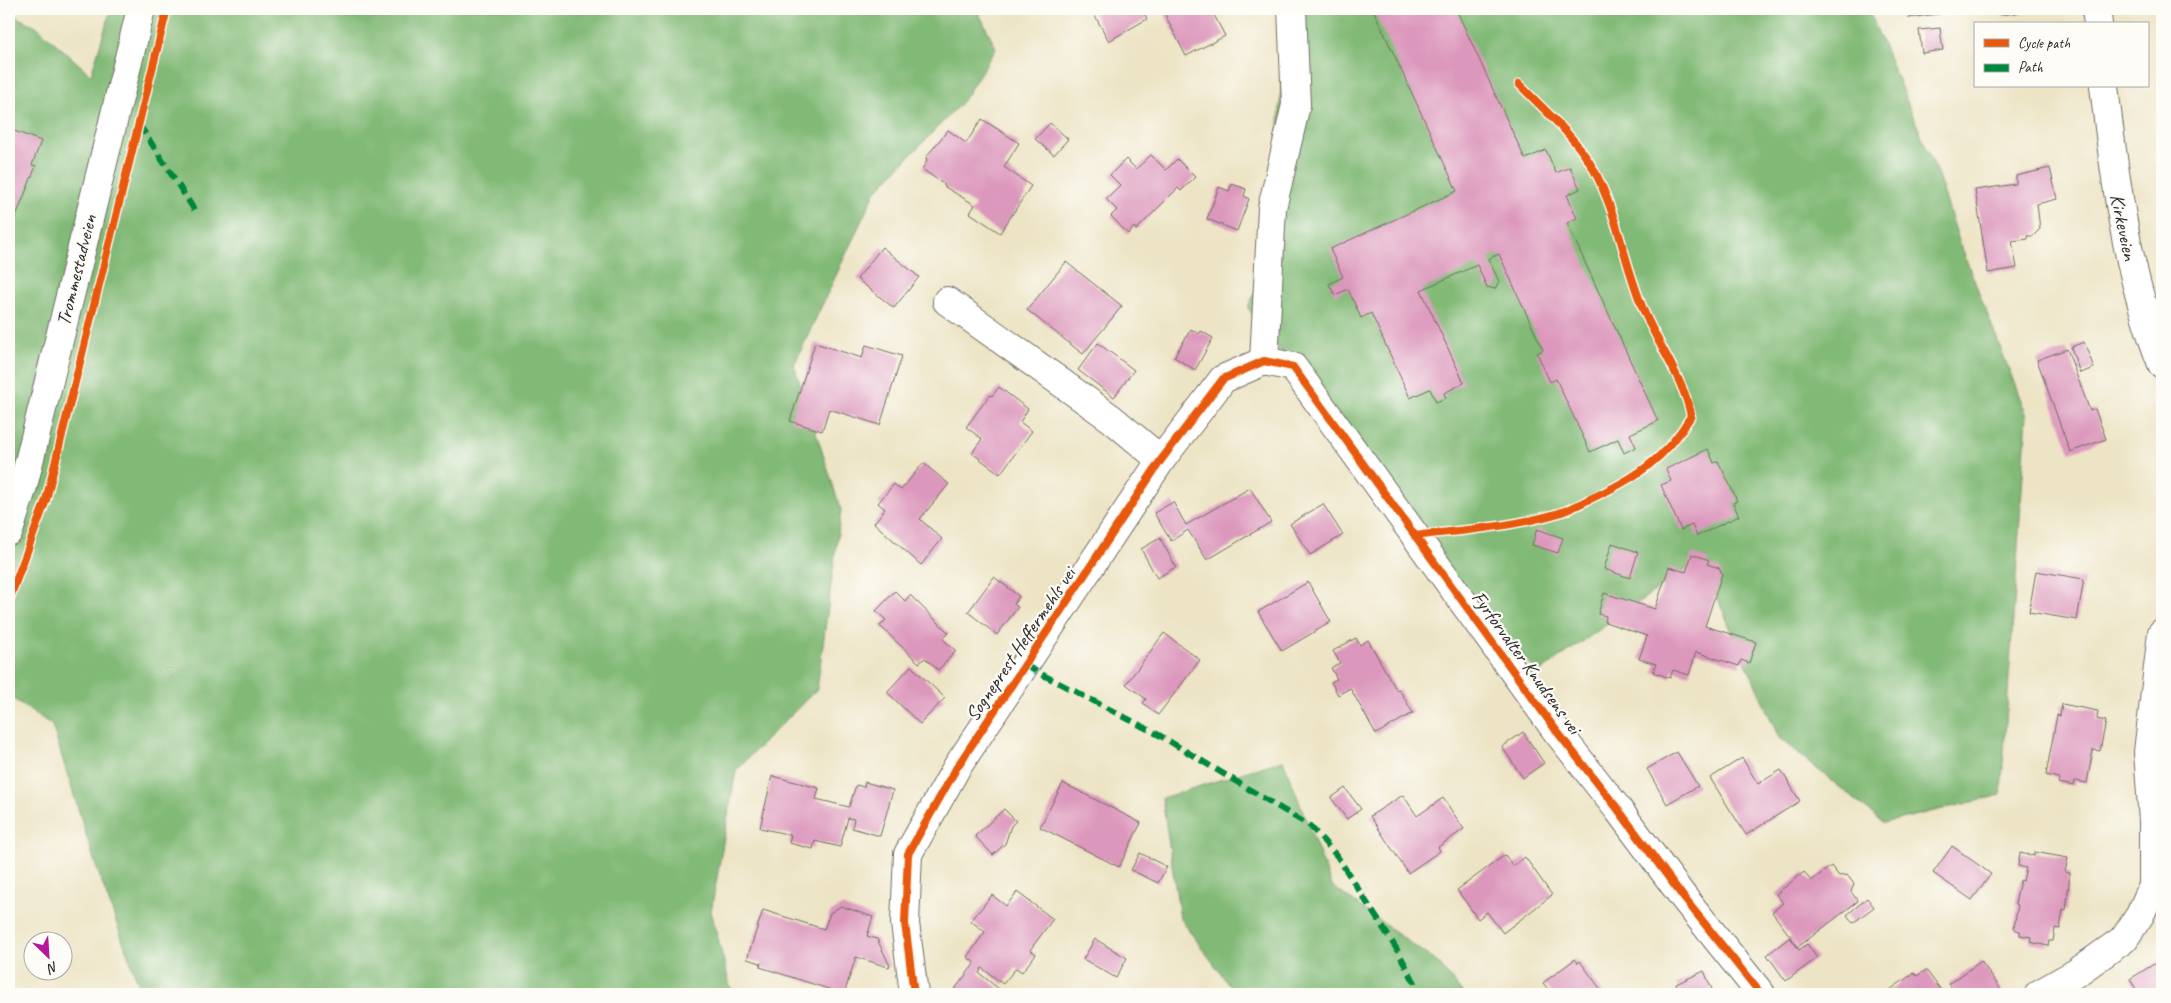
<svg xmlns="http://www.w3.org/2000/svg" width="2171" height="1003" viewBox="0 0 2171 1003" font-family="Caveat,sans-serif">
  <rect width="100%" height="100%" fill="#fdfcf7"/>
  <filter id="ink" filterUnits="userSpaceOnUse"><feTurbulence type="fractalNoise" baseFrequency=".02" numOctaves="2"/><feDisplacementMap in="SourceGraphic" scale="10" xChannelSelector="R" yChannelSelector="G"/><feConvolveMatrix kernelMatrix="1 2 1 2 8 2 1 2 1" color-interpolation-filters="sRGB"/></filter>
  <filter id="wash" filterUnits="userSpaceOnUse"><feTurbulence type="fractalNoise" baseFrequency=".0096" numOctaves="4" result="noise"/><feDisplacementMap in="SourceGraphic" scale="20" xChannelSelector="R" yChannelSelector="G"/><feGaussianBlur stdDeviation="1.12" result="paint"/><feColorMatrix in="noise" values="0 0 0 0 0 0 0 0 0 0 0 0 0 0 0 0 0 1.4 0 .05"/><feComposite in="paint" operator="in"/></filter>
  <g filter="url(#wash)">
    <rect width="100%" height="100%" fill="#ede4c5"/>
    <g fill="#81b976" stroke="#567250">
      <path d="M111 9H977L996 48 962 102 875 192 794 365 841 510 817 689 736 770 711 911 732 994H142L96 866 52 725 9 696V14L36 26 91 75Z"/>
      <path d="M1286 9H1868L1938 175 1960 244 2027 416 2001 795 1884 823 1779 738 1700 559 1538 673 1436 559 1248 308 1271 254Z"/>
      <path d="M1283 760 1332 886 1439 964 1463 994H1236L1180 918 1162 798Z"/>
    </g>
    <g id="blocks">
      <g fill="#dc97bc">
        <path d="M1091 9H1142L1147 19 1109 41Z"/>
        <path d="M1162 9H1211L1225 36 1186 56Z"/>
        <path d="M1373 9H1456L1525 159 1546 150 1556 173 1570 167 1580 189 1567 195 1577 218 1567 223 1658 421 1630 434 1636 447 1624 453 1618 439 1590 452 1556 379 1550 382 1537 353 1543 350 1499 254 1488 259 1499 281 1495 289 1487 287 1477 265 1421 290 1464 383 1444 393 1446 398 1436 402 1430 389 1410 398 1371 313 1361 318 1348 289 1335 295 1329 284 1343 277 1330 249 1457 191Z"/>
        <path d="M1908 9H1951L1952 12 1909 18Z"/>
        <path d="M1998 9H2041V10L1999 15Z"/>
        <path d="M1940 28 1943 50 1922 53 1919 30Z"/>
        <path d="M982 119 1019 143 1004 167 1031 186 1000 233 970 213 975 205 945 187V185L922 169 927 161 926 157 948 130 966 143Z"/>
        <path d="M1050 123 1068 139 1054 155 1035 139Z"/>
        <path d="M9 129 41 141 32 165 36 166 14 221 9 219Z"/>
        <path d="M1151 155 1166 170 1177 159 1195 177 1181 191 1178 188 1136 230 1134 227 1128 234 1111 216 1117 210 1106 199 1120 185 1110 175 1126 159 1136 169Z"/>
        <path d="M2050 168 2057 199 2037 204 2040 229 2033 236H2027L2028 239 2012 241 2017 268 1988 273 1975 190 2016 184V176Z"/>
        <path d="M1232 184 1246 189 1244 196 1249 199 1237 231 1207 219 1219 187 1229 191Z"/>
        <path d="M882 247 919 277 894 308 857 279Z"/>
        <path d="M1066 262 1122 306 1083 354 1027 310Z"/>
        <path d="M1191 329 1199 334 1201 331 1213 338 1195 370 1174 357Z"/>
        <path d="M2084 342 2094 368 2080 373 2071 347Z"/>
        <path d="M815 343 862 358 866 345 902 356 880 425 829 409 822 431 790 421Z"/>
        <path d="M1098 343 1134 370 1114 397 1078 370Z"/>
        <path d="M2067 349 2090 411 2095 409 2106 439 2070 452 2037 360Z"/>
        <path d="M999 387 1028 409 1020 422 1032 431 1000 474 972 453 982 439 966 427 990 395 992 396Z"/>
        <path d="M1708 449 1714 463 1718 461 1730 485 1737 501 1733 503 1739 516 1697 536 1692 525 1681 530 1661 485 1671 481 1666 469Z"/>
        <path d="M923 463 949 484 920 519 942 539 921 565 874 523 885 509 878 503 894 484 901 490Z"/>
        <path d="M1250 488 1271 522 1207 560 1188 530 1171 541 1154 513 1173 502 1186 525Z"/>
        <path d="M1323 504 1343 535 1310 555 1290 524Z"/>
        <path d="M1537 529 1563 538 1558 553 1532 545Z"/>
        <path d="M1160 538 1176 567 1157 578 1141 549Z"/>
        <path d="M1612 543 1638 552 1630 578 1604 569Z"/>
        <path d="M1692 554 1709 560 1707 564 1719 568 1722 574 1705 626 1756 642 1749 663 1741 660 1739 666 1696 652 1689 675 1673 670 1670 678 1653 672 1656 664 1639 659 1647 636 1605 622 1606 616 1598 614 1604 593 1655 609 1669 567 1686 572Z"/>
        <path d="M2036 571 2084 579 2077 620 2029 612Z"/>
        <path d="M994 577 1019 596 1014 604 1018 607 997 635 968 612Z"/>
        <path d="M1308 582 1331 622 1282 651 1258 612Z"/>
        <path d="M895 591 905 601 910 595 949 633 943 639 956 651 938 670 925 658 919 663 880 626 886 620 876 611Z"/>
        <path d="M1164 633 1200 660 1158 715 1143 703 1146 699 1126 684Z"/>
        <path d="M1356 638 1360 645 1368 640 1397 691 1399 689 1413 713 1376 734 1350 688 1338 695 1331 682 1337 679 1331 668 1340 663 1333 651Z"/>
        <path d="M911 666 945 698 920 724 887 692Z"/>
        <path d="M2062 704 2098 711 2097 719 2106 721 2100 751 2093 750 2087 783 2075 781 2074 786 2058 783 2059 778 2046 775 2057 715 2060 716Z"/>
        <path d="M1523 732 1544 763 1523 778 1502 747Z"/>
        <path d="M1677 752 1698 786 1667 804 1647 769Z"/>
        <path d="M1742 758 1758 784 1781 770 1800 801 1746 835 1710 778Z"/>
        <path d="M772 776 819 788 816 799 849 807 856 785 864 787 865 782 893 790 880 836 852 828 854 819 848 818 840 847 815 841 813 849 789 843 791 835 760 828Z"/>
        <path d="M1063 783 1141 823 1119 867 1040 827Z"/>
        <path d="M1345 788 1361 809 1347 819 1331 798Z"/>
        <path d="M1403 795 1417 816 1443 798 1464 829 1438 847 1440 851 1408 873 1370 816Z"/>
        <path d="M1004 809 1016 821 1011 826 1005 844 993 855 975 836Z"/>
        <path d="M1952 846 1991 874 1972 900 1933 873Z"/>
        <path d="M2034 852 2068 858 2065 872 2070 873 2066 911 2063 910 2060 929 2055 928 2053 941H2049L2048 946 2030 942 2031 937 2020 935V931L2016 930 2014 927 2018 905 2015 904 2020 880 2023 881 2026 868 2018 866 2020 853 2034 856Z"/>
        <path d="M1140 853 1167 867 1158 883 1131 870Z"/>
        <path d="M1505 855 1513 866 1525 857 1552 895 1503 933 1487 912 1478 919 1457 890Z"/>
        <path d="M1831 866 1839 876 1847 875 1854 884 1851 892 1858 901 1798 947 1772 912 1783 903 1776 894 1804 872 1811 881Z"/>
        <path d="M1017 892 1053 919 1030 950 1036 954 1022 972 1016 968 1003 984 982 968 979 973 999 989 995 994H951L975 963 967 957 985 932 971 921 992 895 1006 906Z"/>
        <path d="M1867 898 1874 907 1853 923 1847 915Z"/>
        <path d="M841 906 873 917 867 936 877 939 890 966 888 967 856 957 844 994 760 967 761 963 747 959 763 910 824 929 830 913Z"/>
        <path d="M1790 937 1799 950 1807 944 1817 958 1786 981 1767 955Z"/>
        <path d="M1095 939 1127 958 1116 978 1083 959Z"/>
        <path d="M1575 959 1578 963 1580 961 1604 994H1552L1543 983Z"/>
        <path d="M2162 959V994H2139L2130 979Z"/>
        <path d="M1981 961 2004 994H1956L1949 984Z"/>
        <path d="M1926 970 1944 994H1884L1914 973 1917 976Z"/>
        <path d="M1704 971 1714 994H1681L1676 984Z"/>
      </g>
    </g>
  </g>
  <g filter="url(#ink)">
    <use href="#blocks" fill-opacity="0" stroke="#6f6c61" stroke-width="1"/>
    <g fill="none" stroke-linecap="round" stroke-linejoin="round">
      <g stroke="#6f6c61" stroke-width="30">
        <g id="minor">
          <path d="M947 301 1112 419 1161 460"/>
          <path d="M1264 361 1293 367 1555 729 1617 808 1684 898 1761 994"/>
          <path d="M1264 361 1272 208 1296 105 1292 9"/>
          <path d="M914 994 905 923 908 854 957 767 1161 460 1223 379 1264 361"/>
          <path d="M2039 994 2076 973 2124 939 2140 915 2153 886V821L2148 752 2162 633"/>
        </g>
      </g>
      <g stroke="#6f6c61" stroke-width="30">
        <g id="major">
          <path d="M2096 9 2098 24"/>
          <path d="M2104 86C2115 181 2127 275 2162 364"/>
          <path d="M9 531 23 486 141 9"/>
        </g>
      </g>
      <use href="#minor" stroke="#fff" stroke-width="28"/>
      <use href="#major" stroke="#fff" stroke-width="28"/>
      <g stroke="#00873e" stroke-width="6" stroke-dasharray="12 6" stroke-linecap="butt">
        <path d="M139 124 195 211"/>
        <path d="M1026 666 1159 735 1310 826 1337 856 1396 948 1421 994"/>
      </g>
      <g stroke="#fdfcf7" stroke-width="11">
        <g id="cycleway">
          <path d="M1415 536C1463 530 1513 527 1559 513 1569 510 1580 504 1590 499 1634 479 1666 459 1691 416 1684 381 1661 349 1646 316 1625 269 1619 217 1594 170 1576 137 1545 111 1519 84"/>
          <path d="M9 600 46 500 167 9"/>
          <path d="M914 994 905 923 908 854 957 767 1161 460 1223 379 1264 361 1293 367 1555 729 1617 808 1684 898 1761 994"/>
        </g>
      </g>
      <use href="#cycleway" stroke="#e8590c" stroke-width="8"/>
    </g>
  </g>
  <g text-anchor="middle" stroke-width="4.5" stroke-linejoin="round" paint-order="stroke">
    <g font-size="20" fill="#2b2b2b" stroke="#fdfcf7">
      <text transform="translate(2124 227) rotate(78)" y="7">Kirkeveien</text>
      <text transform="translate(76 270) rotate(-76)" y="7">Trommestadveien</text>
      <text transform="translate(1020 644) rotate(-56)" y="7">Sogneprest Heffermehls vei</text>
      <text transform="translate(1527 662) rotate(54)" y="7">Fyrforvalter Knudsens vei</text>
    </g>
  </g>
  <rect width="2171" height="1003" fill="none" stroke="#fdfcf7" stroke-width="30"/>
  <rect x="1974" y="22" width="175" height="65" fill="#fdfcf7" stroke="#a9a8a5"/>
  <rect x="1984" y="39" width="25" height="8" fill="#e8590c" stroke="#a9a8a5"/>
  <text x="2018" y="48" font-size="15" fill="#2b2b2b">Cycle path</text>
  <rect x="1984" y="64" width="25" height="8" fill="#00873e" stroke="#a9a8a5"/>
  <text x="2018" y="72" font-size="15" fill="#2b2b2b">Path</text>
  <g transform="translate(48 956) rotate(155)"><circle r="24" fill="#fdfcf7" stroke="#a9a8a5"/>
  <path d="M0-4L9 19L0 12L-9 19Z" fill="#b5179e"/>
  <text y="-8" font-size="14" font-weight="bold" text-anchor="middle" fill="#2b2b2b">N</text>
  </g>
</svg>
